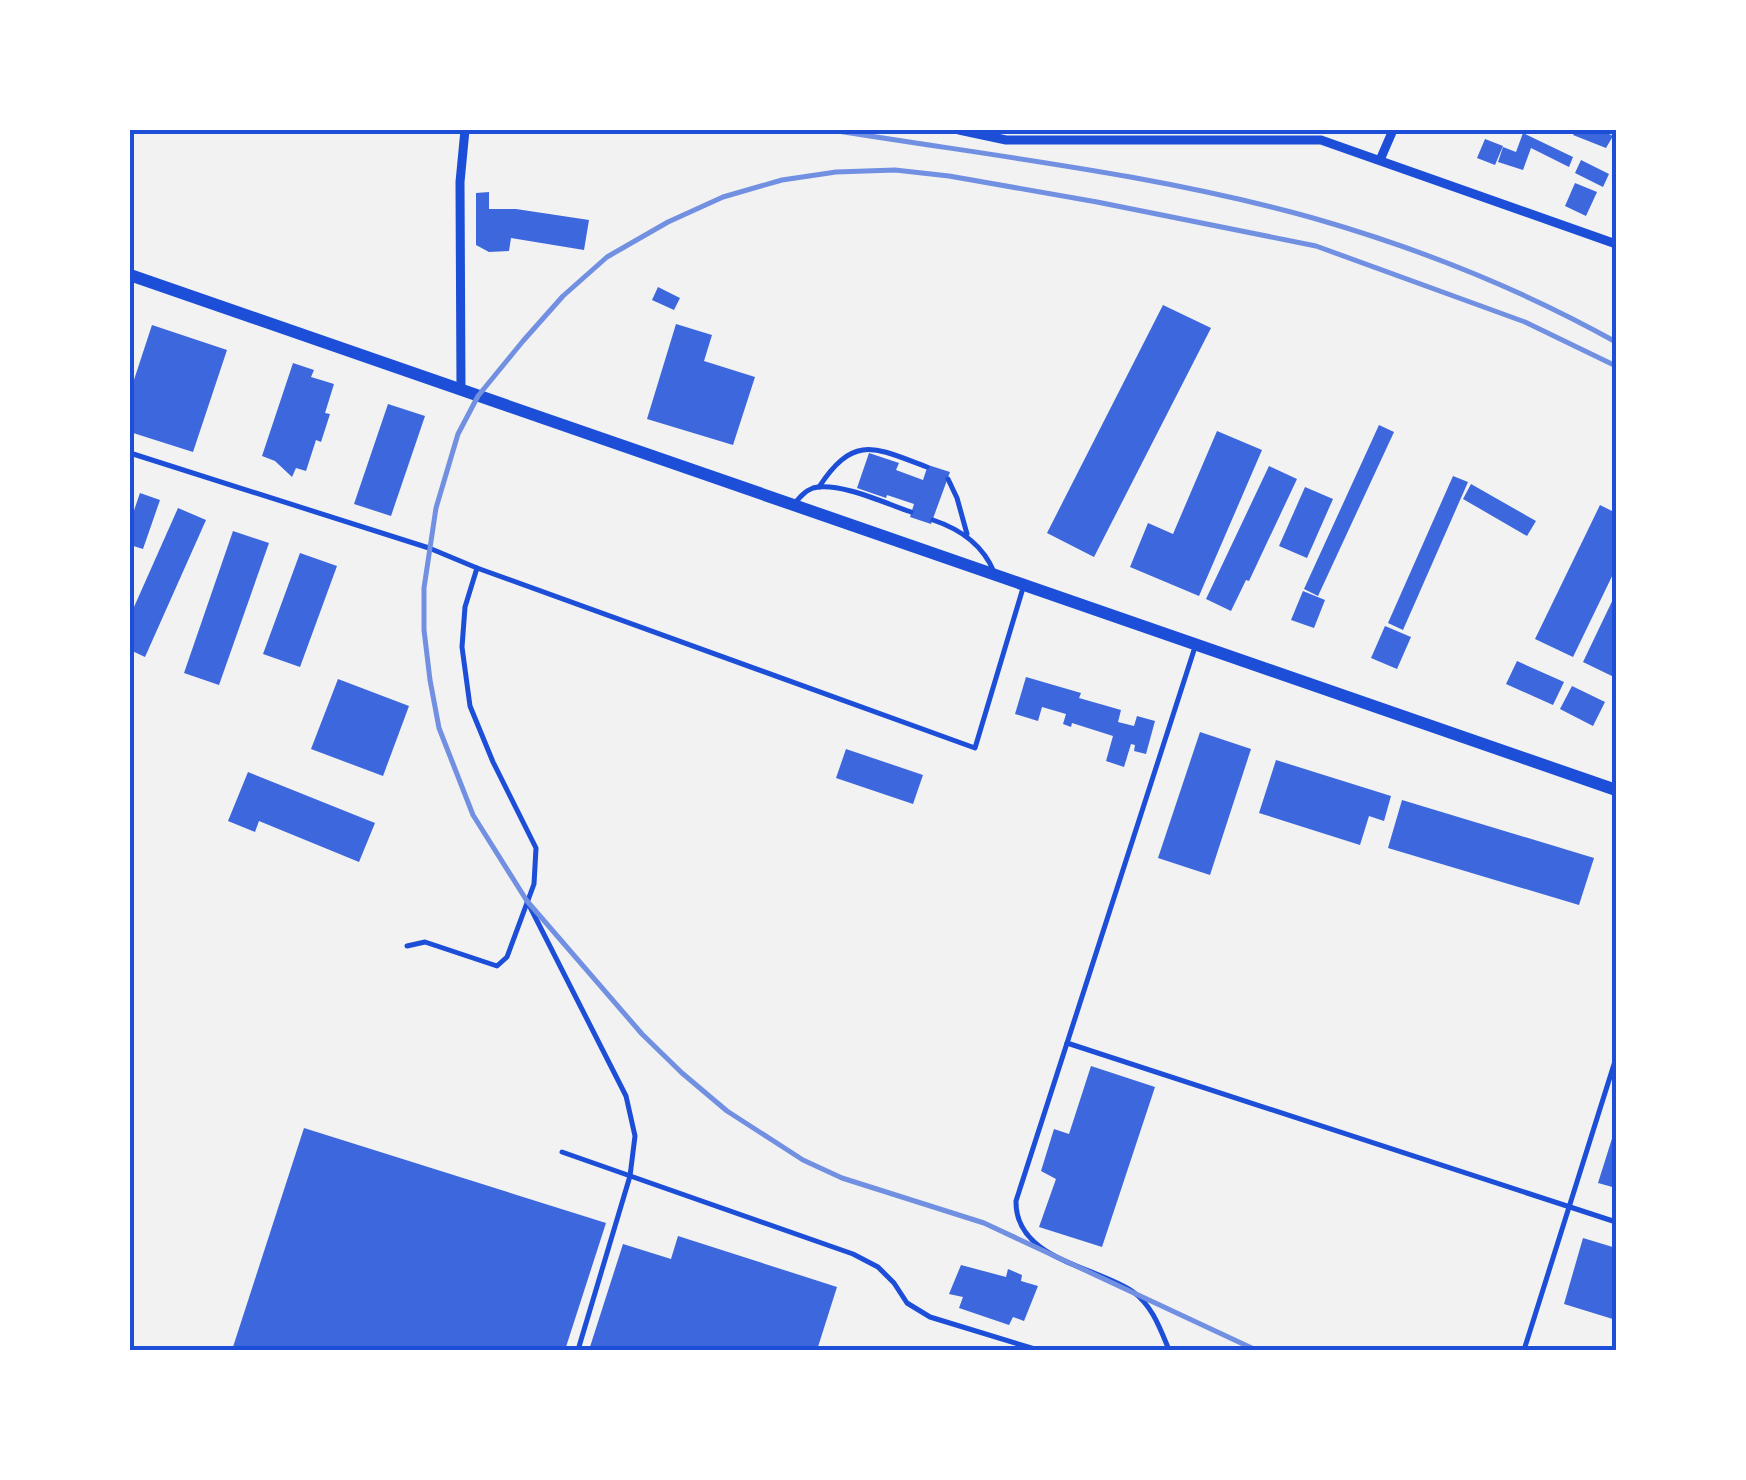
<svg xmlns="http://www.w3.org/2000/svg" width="1746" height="1480" viewBox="0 0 1746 1480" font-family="'Exo 2',sans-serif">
  <rect width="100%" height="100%" fill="#f2f2f2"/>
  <g fill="#3d67dc">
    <path d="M1576 130H1601L1613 136 1606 148 1573 135Z"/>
    <path d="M1523 133 1573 157 1569 167 1531 148 1523 170 1498 162 1503 147 1516 152Z"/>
    <path d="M1485 139 1503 146 1495 165 1477 158Z"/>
    <path d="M1581 160 1609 174 1603 187 1575 173Z"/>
    <path d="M1575 183 1597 192 1586 216 1565 206Z"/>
    <path d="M489 192V209H516L589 220 584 250 511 238 509 251 489 252 476 245V193Z"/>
    <path d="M658 287 680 298 674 310 652 300Z"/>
    <path d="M1163 305 1211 328 1094 557 1047 533Z"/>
    <path d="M676 324 712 335 704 361 755 377 733 445 647 419Z"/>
    <path d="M152 325 227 350 193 452 130 432V392Z"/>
    <path d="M293 363 314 370 311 377 334 384 325 413 330 414 321 442 316 440 306 471 296 468 292 477 275 461 262 456Z"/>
    <path d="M388 404 425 416 391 516 354 504Z"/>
    <path d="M1379 425 1394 432 1318 596 1304 589Z"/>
    <path d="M1217 431 1262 450 1199 596 1130 567 1148 523 1173 534Z"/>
    <path d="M869 453 899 463 896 470 923 480 928 465 950 472 931 524 910 517 914 504 887 495 886 498 857 488Z"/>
    <path d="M1269 466 1297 479 1249 581 1246 580 1231 611 1206 599Z"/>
    <path d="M1453 476 1468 482 1403 630 1388 623Z"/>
    <path d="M1471 484 1536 521 1527 536 1463 499Z"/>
    <path d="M1305 487 1333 499 1307 558 1279 546Z"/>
    <path d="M140 493 160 500 143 549 130 545V522Z"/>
    <path d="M1600 505 1616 513V568L1573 657 1535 639Z"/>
    <path d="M178 508 206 520 145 657 130 650V616Z"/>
    <path d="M233 531 269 543 219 685 184 673Z"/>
    <path d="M300 553 337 566 300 667 263 654Z"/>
    <path d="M1303 591 1325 600 1314 628 1291 620Z"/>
    <path d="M1616 593V678L1583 662Z"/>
    <path d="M1385 626 1411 637 1397 669 1371 658Z"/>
    <path d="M1517 661 1564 682 1553 705 1506 684Z"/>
    <path d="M1026 677 1081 693 1079 698 1121 710 1118 722 1134 726 1137 716 1155 721 1146 754 1134 751 1135 745 1131 744 1124 767 1106 761 1113 736 1072 723 1071 727 1063 724 1066 714 1042 707 1038 721 1015 714Z"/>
    <path d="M338 679 409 706 383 776 311 749Z"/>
    <path d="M1572 686 1605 702 1593 726 1560 709Z"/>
    <path d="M1200 732 1251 749 1210 875 1158 858Z"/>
    <path d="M846 749 923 775 913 804 836 778Z"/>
    <path d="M1276 760 1391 796 1384 821 1369 816 1360 845 1259 813Z"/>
    <path d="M248 772 375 823 359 862 259 821 255 832 228 821Z"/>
    <path d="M1402 800 1594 858 1579 905 1388 848Z"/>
    <path d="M1091 1066 1155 1087 1102 1247 1039 1227 1056 1179 1041 1171 1054 1129 1069 1134Z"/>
    <path d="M304 1128 606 1223 565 1350H232Z"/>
    <path d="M1615 1129H1616V1188L1598 1183Z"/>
    <path d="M678 1236 837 1287 817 1350H589L623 1244 671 1259Z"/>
    <path d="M1583 1238 1616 1248V1320L1564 1304Z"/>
    <path d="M961 1265 1006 1277 1008 1269 1022 1275 1021 1281 1038 1286 1024 1321 1013 1317 1009 1325 959 1308 963 1297 949 1294Z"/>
  </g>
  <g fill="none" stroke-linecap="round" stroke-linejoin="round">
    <g stroke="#1d4ed8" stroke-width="5">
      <path d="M130 453 429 548 477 568 975 748 1023 588"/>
      <path d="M948 479 957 498 967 534"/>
      <path d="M819 487C854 433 876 448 927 467"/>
      <path d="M794 504C800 497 805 491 813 488 838 481 887 504 911 512"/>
      <path d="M933 520C960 529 983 545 994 572"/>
      <path d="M527 901 626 1096 635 1136 630 1176 578 1350"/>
      <path d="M407 946 425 942 497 966 507 957 534 884 536 848 493 762 470 706 462 647 465 607 477 568"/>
      <path d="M1067 1043 1616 1222"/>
      <path d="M562 1152 853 1254 878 1267 894 1283 907 1303 930 1317 1038 1350"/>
      <path d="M1169 1350C1160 1328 1152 1305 1132 1291 1094 1266 1015 1259 1016 1201L1195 647"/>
      <path d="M1524 1350 1616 1058"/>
    </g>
    <g stroke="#1d4ed8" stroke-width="9">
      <path d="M959 130 1006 140H1321L1616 244"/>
      <path d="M1380 160 1393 130"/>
      <path d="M461 389 460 182 465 130"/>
    </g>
    <path stroke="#1d4ed8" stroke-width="12" d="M130 275 1616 790"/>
    <g stroke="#7290e2" stroke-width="5">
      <path d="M832 130C992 156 1156 174 1313 218 1418 248 1521 289 1616 342"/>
      <path d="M1256 1350 984 1223 842 1178 803 1160 727 1111 682 1073 642 1034 527 901 473 815 439 728 430 680 424 630V588L436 508 458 434 478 396 523 341 563 296 607 257 668 222 723 197 782 180 836 172 895 170 949 176 1097 202 1316 246 1525 322 1616 366"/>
    </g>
  </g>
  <rect width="1746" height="1480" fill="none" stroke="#ffffff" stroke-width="265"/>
  <rect x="132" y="132" width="1482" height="1216" fill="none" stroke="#1d4ed8" stroke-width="4"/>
</svg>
